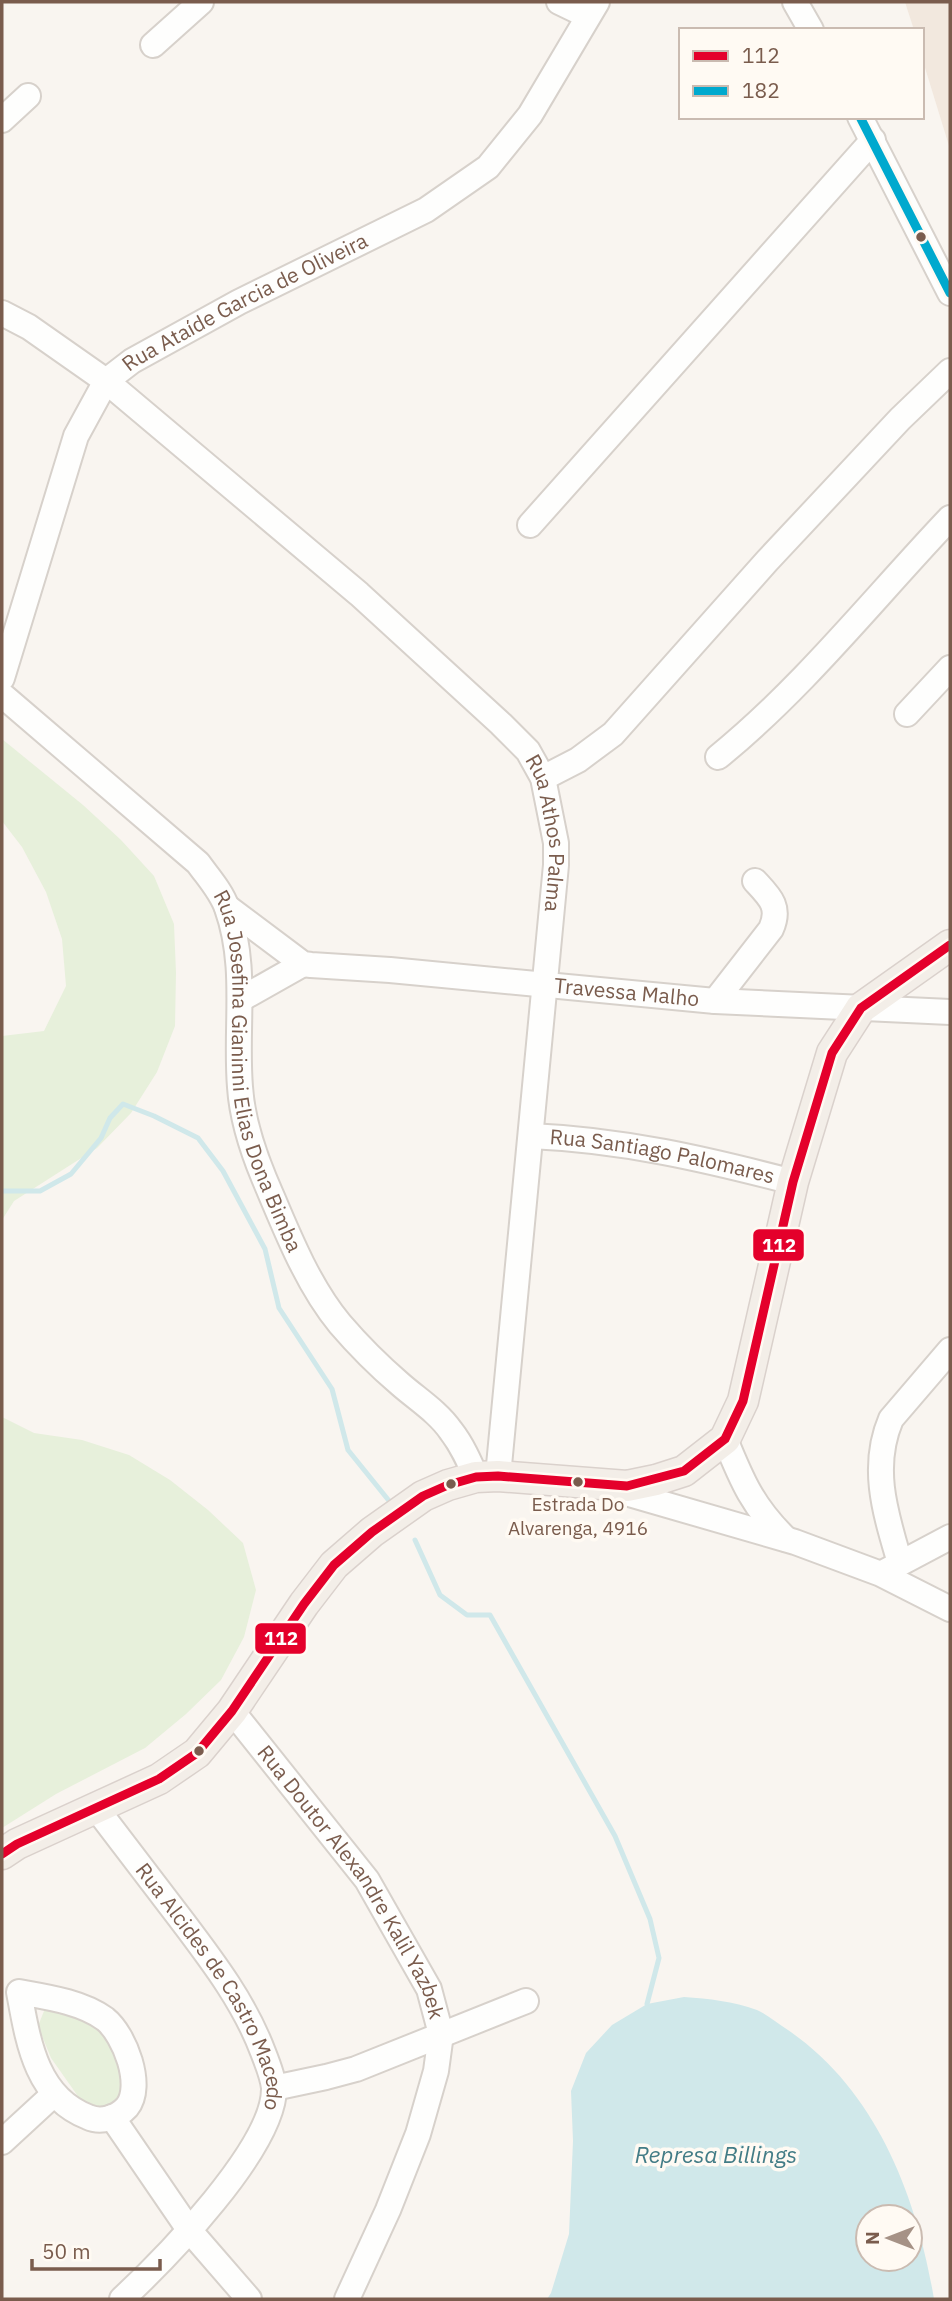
<svg xmlns="http://www.w3.org/2000/svg" width="952" height="2301" viewBox="0 0 952 2301" font-family="'IBM Plex Sans',sans-serif">
  <rect width="100%" height="100%" fill="#f9f5f0"/>
  <path fill="#f2e8de" d="M905 2H950V149L922 58V30H914Z"/>
  <g fill="#e7f0db">
    <path d="M2 739 83 805 121 840 154 876 174 924 176 973 175 1026 157 1072 131 1113 97 1148 14 1201 2 1220V1036L44 1031 66 986 62 939 46 892 22 847 2 821Z"/>
    <path d="M2 1417 34 1433 82 1440 129 1455 170 1480 208 1510 243 1543 256 1590 244 1637 221 1680 186 1714 145 1748 56 1794 2 1828Z"/>
    <path d="M46 2006C60 2011 80 2015 92 2023 123 2043 128 2080 115 2111L87 2109 51 2058 38 2026Z"/>
  </g>
  <path fill="#d0e8ea" fill-rule="evenodd" d="M684 1997C709 1999 733 2001 757 2010 768 2015 778 2024 788 2030 877 2091 917 2197 934 2299H547L551 2293 569 2234 573 2141 571 2091 586 2053 612 2025 647 2004ZM868 2217H910V2259H868Z"/>
  <g fill="none" stroke-linecap="round" stroke-linejoin="round">
    <g stroke="#d0e8ea" stroke-width="5">
      <path d="M2 1191H40L71 1174 101 1138 110 1118 123 1104 154 1116 198 1138 223 1171 265 1249 279 1308 332 1389 348 1450 390 1502"/>
      <path d="M415 1540 440 1595 467 1615H490L615 1836 650 1919 659 1958 647 2004"/>
    </g>
    <g stroke="#d7d1cb" stroke-width="28">
      <g id="minor">
        <path d="M559 2 588 16"/>
        <path d="M795 2 811 30"/>
        <path d="M153 45 201 2"/>
        <path d="M860 117 950 293"/>
        <path d="M2 120 28 96"/>
        <path id="s1" d="M2 313 29 327 106 381 359 594 501 724 528 751 543 778 556 843V865L498 1476"/>
        <path d="M530 525 873 140"/>
        <path id="s2" d="M2 678 76 436 106 381 132 361 239 302 426 210 488 167 530 115 597 2"/>
        <path id="s3" d="M2 695 198 863C208 877 221 891 227 908 248 967 235 1026 240 1087 242 1118 252 1149 264 1178 285 1227 306 1283 340 1324 358 1345 379 1366 400 1384 417 1399 438 1412 451 1431 462 1445 469 1461 476 1477"/>
        <path d="M907 714 950 668"/>
        <path d="M718 757C804 687 874 598 950 518"/>
        <path d="M543 778 578 760 613 734 767 561 900 419 950 371"/>
        <path id="s4" d="M227 907 303 964 311 965 390 970 715 1001 950 1012"/>
        <path d="M241 999 303 964"/>
        <path d="M715 1001 771 929C781 907 770 897 755 881"/>
        <path id="s5" d="M531 1136C623 1140 705 1159 793 1182"/>
        <path d="M725 1439C742 1481 753 1507 786 1539"/>
        <path d="M612 1489 795 1542 881 1574 950 1609"/>
        <path d="M900 1563C886 1515 870 1468 891 1419L950 1350"/>
        <path d="M886 1571 950 1537"/>
        <path id="s6" d="M232 1711 367 1880 429 1989 441 2034 436 2071 418 2134 388 2210 347 2299"/>
        <path id="s7" d="M96 1808C125 1846 154 1884 183 1922 214 1963 245 2004 263 2052 267 2062 273 2077 274 2088 275 2147 164 2260 122 2299"/>
        <path d="M19 1992C47 1997 82 2002 105 2019 125 2035 144 2086 127 2107 117 2118 101 2123 88 2117 36 2097 28 2041 19 1992Z"/>
        <path d="M274 2088 326 2077 356 2069 526 2001"/>
        <path d="M112 2117 190 2231 249 2299"/>
        <path d="M2 2142 53 2095"/>
      </g>
    </g>
    <g stroke="#dad1cc" stroke-width="33">
      <path id="major" d="M2 1854 17 1844 159 1779 197 1753 232 1711 304 1604 334 1565 372 1532 423 1496 448 1485 476 1477 498 1476 627 1486 656 1480 684 1471 725 1439 743 1401 793 1182 832 1053 861 1008 950 945"/>
    </g>
    <use href="#minor" stroke="#fefefd" stroke-width="24"/>
    <use href="#major" stroke="#f3eee8" stroke-width="30"/>
    <g stroke="#fffaf3" stroke-width="14">
      <path id="bus-1" d="M2 1854 17 1844 159 1779 197 1753 232 1711 304 1604 334 1565 372 1532 423 1496 448 1485 476 1477 498 1476 627 1486 684 1471 725 1439 743 1401 793 1182 832 1053 861 1008 950 945"/>
    </g>
    <g stroke="#fffaf3" stroke-width="14">
      <path id="bus-2" d="M860 117 950 293"/>
    </g>
    <use href="#bus-1" stroke="#e4002b" stroke-width="9"/>
    <use href="#bus-2" stroke="#00a9ce" stroke-width="9"/>
  </g>
  <g fill="#7a5c4d" stroke="#fffaf3" stroke-width="2.5">
    <circle cx="921" cy="237" r="6"/>
    <circle cx="578" cy="1482" r="6"/>
    <circle cx="451" cy="1484" r="6"/>
    <circle cx="199" cy="1751" r="6"/>
  </g>
  <g text-anchor="middle" stroke-width="7" stroke-linejoin="round" paint-order="stroke">
    <g font-size="19" fill="#7a5c4d" stroke="#fffaf3">
      <text x="578" y="1511">Estrada Do<tspan x="578" dy="24">Alvarenga, 4916</tspan></text>
    </g>
    <g font-size="21" fill="#7a5c4d" stroke="#fffaf3">
      <text dy="7" stroke="none"><textPath href="#s2" startOffset="476">Rua Ataíde Garcia de Oliveira</textPath></text>
      <text dy="7" stroke="none"><textPath href="#s1" startOffset="772">Rua Athos Palma</textPath></text>
      <text dy="7" stroke="none"><textPath href="#s4" startOffset="420">Travessa Malho</textPath></text>
      <text dy="7" stroke="none"><textPath href="#s3" startOffset="480">Rua Josefina Gianinni Elias Dona Bimba</textPath></text>
      <text dy="7" stroke="none"><textPath href="#s5" startOffset="133">Rua Santiago Palomares</textPath></text>
      <text dy="7" stroke="none"><textPath href="#s6" startOffset="210">Rua Doutor Alexandre Kalil Yazbek</textPath></text>
      <text dy="7" stroke="none"><textPath href="#s7" startOffset="215">Rua Alcides de Castro Macedo</textPath></text>
    </g>
    <g font-size="23" font-style="italic" fill="#437c86" stroke="#fffaf3">
      <text x="716" y="2163">Represa Billings</text>
    </g>
  </g>
  <g stroke="#fffaf3" stroke-width="2.5">
    <rect x="752" y="1228" width="53" height="34" rx="7" fill="#e4002b"/>
    <rect x="254" y="1622" width="53" height="33" rx="7" fill="#e4002b"/>
  </g>
  <g font-size="19" text-anchor="middle" font-weight="bold" fill="#fff">
    <text x="779" y="1252">112</text>
    <text x="281" y="1645">112</text>
  </g>
  <rect width="952" height="2301" fill="none" stroke="#7a5c4d" stroke-width="7"/>
  <rect x="679" y="28" width="245" height="91" fill="#fffaf3" stroke="#cabbb1" stroke-width="2"/>
  <rect x="693" y="51" width="35" height="10" fill="#e4002b" stroke="#cabbb1" stroke-width="2"/>
  <text x="742" y="63" font-size="21" fill="#7a5c4d">112</text>
  <rect x="693" y="86" width="35" height="10" fill="#00a9ce" stroke="#cabbb1" stroke-width="2"/>
  <text x="742" y="98" font-size="21" fill="#7a5c4d">182</text>
  <g transform="translate(889 2238) rotate(270)"><circle r="33" fill="#fffaf3" stroke="#cabbb1" stroke-width="2"/>
  <path d="M0-5L12 26L0 18L-12 26Z" fill="#a69286"/>
  <text y="-10" font-size="19" font-weight="bold" text-anchor="middle" fill="#7a5c4d">N</text>
  </g>
  <path d="M32 2259v10h128v-10" fill="none" stroke="#7a5c4d" stroke-width="3.5"/>
  <text x="42" y="2259" font-size="21" fill="#7a5c4d" stroke="#fffaf3" stroke-width="5" paint-order="stroke">50 m</text>
</svg>
